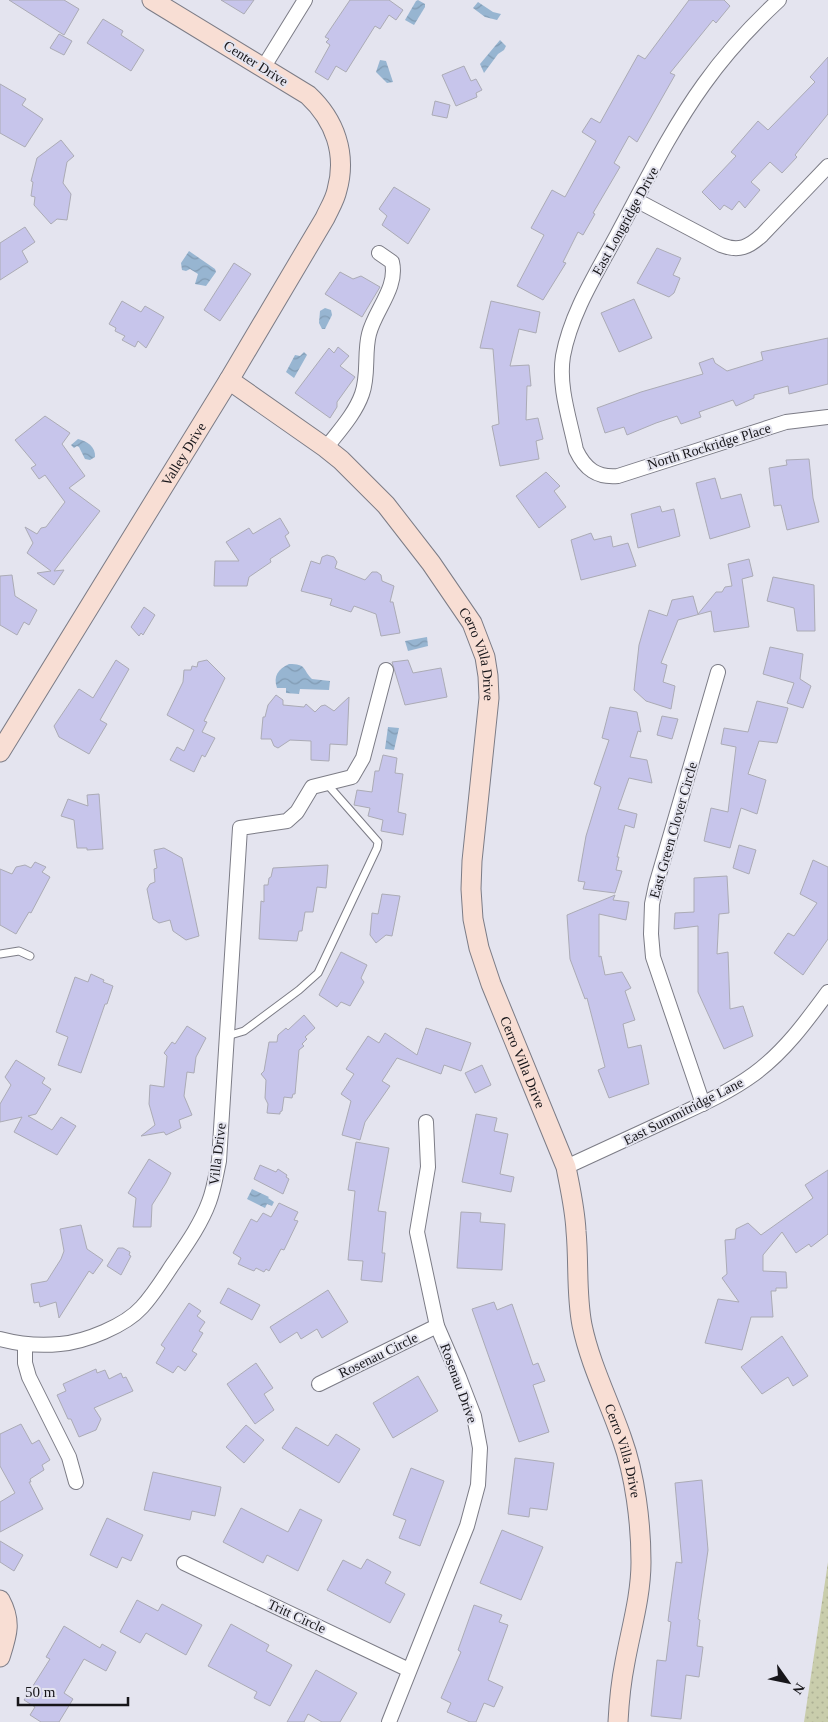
<svg xmlns="http://www.w3.org/2000/svg" width="828" height="1722" viewBox="0 0 828 1722" font-family="Georgia,serif">
  <defs>
    <pattern id="grass-dots" width="8" height="8" patternUnits="userSpaceOnUse" patternTransform="scale(1.25)"><rect width="8" height="8" fill="#c9cdac"/><path d="M2 2h.1M6 6h.1" fill="none" stroke="#acaf93" stroke-width="1.8" stroke-linecap="round"/></pattern>
    <pattern id="water-waves" width="16" height="10" patternUnits="userSpaceOnUse" patternTransform="scale(1.25)"><rect width="16" height="10" fill="#97b5d1"/><path d="M0 5q4-4 8 0t8 0" fill="none" stroke="#819bb3"/></pattern>
  </defs>
  <rect width="100%" height="100%" fill="#e4e4ef"/>
  <path fill="url(#grass-dots)" d="M828 1562V1722H804Z"/>
  <g fill="url(#water-waves)">
    <path d="M418 0 425 4V7L414 25 405 20 416 1Z"/>
    <path d="M478 2 493 12 501 14 497 20 485 17 473 8Z"/>
    <path d="M500 40 506 46 504 50 498 54 484 73 480 64Z"/>
    <path d="M380 60 386 61 393 82 387 83 376 72Z"/>
    <path d="M189 251 215 269 216 272 206 286 195 284 198 274 190 269 186 271 182 270 181 263Z"/>
    <path d="M325 308 331 310 332 315 325 329H322L319 323 320 311Z"/>
    <path d="M304 352 307 355 294 378 286 372 295 355 300 356Z"/>
    <path d="M78 439C87 441 96 447 95 457L90 460 85 459 79 447 77 446 74 448 71 445Z"/>
    <path d="M427 637 428 646 408 651 405 641Z"/>
    <path d="M289 664C307 664 302 669 312 679L330 681 329 690 300 689 299 694 286 693V688H277C273 676 278 669 289 664Z"/>
    <path d="M388 727 399 728 394 750 385 749Z"/>
    <path d="M252 1189 269 1197 268 1198 274 1202 272 1206 267 1204 265 1208 247 1199Z"/>
  </g>
  <g fill="#c7c5eb" stroke="#ababb5">
    <path d="M9 0H64L79 9 64 35Z"/>
    <path d="M221 0H254L244 14Z"/>
    <path d="M350 0H389L403 10 396 20 389 15 380 29 375 26 346 72 336 66 328 80 315 72 330 45 326 42 329 39 325 37Z"/>
    <path d="M689 0H724L730 6 716 23 713 20 670 73 675 75 637 142 629 136 614 163 620 167 593 213 595 214 583 235 578 232 563 262 566 263 543 300 517 286 544 235 531 228 552 190 565 197 596 141 582 132 591 118 600 123 638 55 645 59Z"/>
    <path d="M103 19 123 31 121 35 144 50 131 71 87 43Z"/>
    <path d="M59 34 72 41 64 55 50 48Z"/>
    <path d="M828 57V114L795 155 797 157 782 173 770 162 751 182 760 190 745 208 739 201 732 210 724 205 720 210 702 192 736 156 731 152 758 121 768 130 815 82 810 77Z"/>
    <path d="M464 66 471 81 476 79 482 90 476 93 477 97 456 106 442 75Z"/>
    <path d="M0 84 26 99 22 105 43 119 25 147 0 133Z"/>
    <path d="M435 101 450 105 447 118 432 115Z"/>
    <path d="M61 140 74 156 67 162 63 183 71 194 67 220 57 219 51 224 34 205 35 197 31 196 33 182 31 181 37 158Z"/>
    <path d="M394 187 430 209 408 244 382 225 387 216 379 209Z"/>
    <path d="M25 227 35 242 22 251 28 262 0 280V243Z"/>
    <path d="M657 248 681 258 673 275 680 278 674 293 669 297 637 283Z"/>
    <path d="M234 263 251 274 220 321 204 310Z"/>
    <path d="M340 272 353 279 361 276 380 287 362 317 325 294Z"/>
    <path d="M634 299 652 338 619 352 601 313Z"/>
    <path d="M122 301 141 312 145 306 164 317 146 348 138 341 135 347 122 340 125 336 115 331 116 328 109 324Z"/>
    <path d="M491 301 540 312 536 333 519 329 510 366 529 365 531 386H527L526 420 538 418 543 439 536 441 539 459 500 466 492 426 499 424 493 349 480 348Z"/>
    <path d="M828 338V384L789 394 788 386 754 395V398L736 406 733 400 699 412 701 417 681 424 677 416 656 423 627 435 624 427 605 433 597 408 641 392 703 374 699 363 713 358 715 363 727 371 763 360 761 352Z"/>
    <path d="M338 347 349 356 340 366 355 377 337 402V407L330 418 295 393 329 348 334 353Z"/>
    <path d="M45 416 70 433 62 444 85 476 69 488 100 511 54 571 64 570 54 585 37 573 51 571 27 553 33 543 25 527 37 534 41 528 46 527 65 502 45 475 39 479 31 468 36 465 15 440Z"/>
    <path d="M809 459 813 498 819 522 787 530 781 505 774 506 769 468 787 465 786 460Z"/>
    <path d="M546 472 560 486 554 491 566 507 539 528 516 496Z"/>
    <path d="M715 478 721 499 741 494 750 527 710 539 696 483Z"/>
    <path d="M660 506 662 512 674 509 680 536 638 548 631 514Z"/>
    <path d="M280 518 289 533 285 536 290 546 270 559 271 562 249 577 247 586H214L215 561H239L226 542 249 528 253 534Z"/>
    <path d="M591 533 594 540 611 536 613 547 628 543 636 566 581 580 571 540Z"/>
    <path d="M327 555 334 557 337 562 335 568 365 580 372 572H377L381 575 382 581 394 586 390 602H393L400 633 381 636 376 614 354 606 351 612 330 605 332 599 301 591 311 561 320 564 322 557Z"/>
    <path d="M749 559 753 576 742 579 749 627 714 632 711 611 678 620 661 663 667 665 663 682 675 686 671 709 646 701 634 690 639 645 649 610 667 616 672 600 693 596 698 614 716 592H722L725 587 732 586 728 564Z"/>
    <path d="M12 575 15 596 37 610 29 625 24 622 17 635 0 625V576Z"/>
    <path d="M773 577 814 585 815 631H797L794 608 767 601Z"/>
    <path d="M144 607 155 615 143 635 141 633 139 636 131 627Z"/>
    <path d="M770 647 803 654 800 679 811 686 803 708 787 703 794 683 763 674Z"/>
    <path d="M116 660 129 669 100 720 107 724 89 754 59 737 54 726 79 689 93 698Z"/>
    <path d="M207 660 225 678 204 721 207 722 202 732 215 738 205 757 202 755 194 772 170 760 177 747 184 751 194 730 167 715 183 682 184 670H191L192 666 197 667 198 662Z"/>
    <path d="M408 660 413 673 441 668 447 697 405 705 392 662Z"/>
    <path d="M276 695 283 700V705L304 707 306 704 315 712 321 706 325 705 334 711 349 697 347 745 330 744 329 761 311 760V741L290 740 278 748 274 746 271 739H261L263 717H265L268 705Z"/>
    <path d="M757 701 788 708 777 743 759 741 748 774 766 780 757 814 741 808 730 848 704 841 711 808 728 812 736 747 721 744 724 728 748 732Z"/>
    <path d="M610 707 637 712 641 732 638 731 630 757 647 760 652 783 629 778 618 809 637 814 634 828 625 825 617 857H619L616 870 622 871 615 893 583 889 585 882 578 881 586 836 601 787 594 784 609 740 602 738Z"/>
    <path d="M662 716 678 719 672 739 657 735Z"/>
    <path d="M383 755 397 758 395 773 403 774 398 812 406 814 403 835 381 831 383 820 368 816 370 808 354 805 357 790 372 792 375 771H379Z"/>
    <path d="M99 794 103 849 87 850V848H77L74 820 61 816 68 799 88 806 87 795Z"/>
    <path d="M739 845 756 850 749 874 733 868Z"/>
    <path d="M164 848 182 858 199 936 186 940 173 931 170 920 159 923 153 919 147 889 150 884 155 882 154 869 157 868 154 850Z"/>
    <path d="M813 860 828 867V939L803 975 774 953 788 933 794 936 817 903 800 894Z"/>
    <path d="M35 862 46 867 42 872 50 877 31 913 29 912 16 934 0 925V869L12 874 16 867 25 865 31 868Z"/>
    <path d="M328 865 326 888 317 887 313 912H305L302 931H299L297 941 259 939 261 901 264 902V885H268L269 878 271 877 273 868Z"/>
    <path d="M727 876 729 913 719 914 717 954 728 952 730 1009 743 1006 753 1036 724 1049 698 992V926L674 929 675 913 694 912V878Z"/>
    <path d="M382 894 400 896 392 936 386 935 376 943 370 935 372 913 378 914Z"/>
    <path d="M615 895 613 900 629 902 626 920 599 914V957L601 956 605 975 622 972 631 988 625 991 635 1020 623 1024 628 1048 641 1045 649 1084 609 1098 598 1070 605 1067 587 998 585 999 570 959 567 915Z"/>
    <path d="M341 952 367 965 361 978 364 982 350 1006 341 1002 337 1007 319 995Z"/>
    <path d="M91 974 104 980 103 982 113 986 107 1004H105L81 1073 58 1065 68 1037 56 1032 75 977 88 982Z"/>
    <path d="M304 1015 315 1028 305 1037 307 1039 302 1044 304 1046 299 1050 295 1094H293L292 1098 284 1097 282 1111 280 1112V1114L267 1113 268 1104 265 1098 266 1080 261 1074 264 1071 269 1042H277L278 1035 286 1028 288 1030Z"/>
    <path d="M187 1026 206 1038 196 1057 194 1073 187 1072 184 1096 192 1115 179 1120 181 1128 166 1135 164 1132 141 1136 155 1125 149 1104 150 1085 164 1087 167 1056 164 1053 172 1042 175 1044Z"/>
    <path d="M426 1028 471 1043 461 1071 444 1065 441 1074 397 1058 382 1081 390 1086 365 1122 360 1140 342 1135 351 1101 341 1094 354 1074 346 1069 368 1036 379 1043 385 1033 417 1055Z"/>
    <path d="M16 1060 45 1078 42 1083 51 1089 36 1114 28 1116 52 1130 61 1117 76 1126 57 1155 14 1132 22 1117 0 1122V1104L11 1085 5 1077Z"/>
    <path d="M482 1065 491 1085 475 1093 465 1073Z"/>
    <path d="M476 1114 497 1118 494 1131 508 1134 500 1174 514 1177 511 1192 462 1182Z"/>
    <path d="M356 1142 389 1148 378 1211 386 1212 382 1253H385L382 1282 361 1280 363 1261 348 1260 355 1191 348 1190Z"/>
    <path d="M149 1159 171 1173 166 1183 152 1205 151 1227H133L136 1198 128 1193Z"/>
    <path d="M260 1165 276 1172 278 1169 287 1175 286 1177 289 1179 283 1194 254 1179Z"/>
    <path d="M828 1170V1234L811 1247 809 1244 796 1253 782 1232 763 1255V1271L786 1272 787 1288H776V1291H771L773 1317H751L742 1350 705 1343 718 1299 739 1302 722 1278 727 1274 725 1240 735 1239 736 1229 748 1223 761 1235 813 1198 805 1185Z"/>
    <path d="M279 1203 298 1212 294 1220 298 1221 284 1250 281 1249 269 1271 266 1269 264 1272 256 1268 254 1271 249 1269 238 1264 241 1258 233 1253 251 1219 257 1222 263 1213 271 1217Z"/>
    <path d="M461 1212 481 1213 480 1222 505 1224 502 1270 457 1268Z"/>
    <path d="M81 1225 87 1249 103 1260 93 1274 89 1271 59 1318 56 1302 40 1307 39 1302 34 1303 31 1284 47 1281 61 1259 64 1251 60 1229Z"/>
    <path d="M118 1248H123L130 1252 129 1255 131 1256 121 1275 107 1266Z"/>
    <path d="M228 1288 260 1305 252 1320 220 1303Z"/>
    <path d="M328 1290 348 1322 322 1338 317 1329 301 1339 297 1332 280 1343 270 1327Z"/>
    <path d="M494 1302 497 1310 512 1304 533 1365 538 1363 545 1381 533 1385 549 1432 519 1442 472 1309Z"/>
    <path d="M189 1303 201 1311 197 1316 205 1322 199 1331 203 1333 192 1351 197 1354 185 1371 178 1366 173 1373 156 1363 165 1348 161 1345Z"/>
    <path d="M782 1336 808 1376 793 1386 788 1377 762 1394 741 1367Z"/>
    <path d="M256 1363 273 1388 264 1394 274 1410 255 1424 227 1384Z"/>
    <path d="M96 1369 97 1373 105 1370 109 1379 121 1373 123 1378 126 1377 133 1391 94 1408 101 1419 96 1430 79 1437 71 1419H68L57 1395 66 1391 63 1384Z"/>
    <path d="M418 1376 438 1411 393 1438 373 1403Z"/>
    <path d="M21 1424 32 1444 39 1440 50 1460 42 1465 44 1470 30 1479 31 1482H29L43 1509 0 1532V1502L15 1493 0 1466V1434Z"/>
    <path d="M246 1425 264 1440 244 1463 226 1447Z"/>
    <path d="M296 1427 328 1446 336 1434 360 1449 339 1483 282 1448Z"/>
    <path d="M515 1458 554 1463 547 1510 530 1508 529 1517 508 1514Z"/>
    <path d="M411 1468 444 1481 420 1546 399 1538 406 1520 393 1515Z"/>
    <path d="M153 1472 221 1487 215 1516 192 1511 190 1520 144 1510Z"/>
    <path d="M702 1480 708 1550 698 1619 700 1620 697 1646 703 1647 699 1677 686 1675 681 1719 651 1716 657 1660 666 1661 671 1622 668 1621 676 1562 682 1563 675 1483Z"/>
    <path d="M241 1508 288 1532 300 1509 322 1520 298 1571 267 1555 263 1563 223 1542Z"/>
    <path d="M107 1518 143 1535 131 1561 122 1557 117 1568 90 1555Z"/>
    <path d="M502 1530 543 1547 521 1600 480 1583Z"/>
    <path d="M0 1541 23 1555 14 1571 0 1562Z"/>
    <path d="M367 1559 391 1572 385 1583 405 1594 390 1623 327 1590 343 1560 361 1569Z"/>
    <path d="M137 1600 158 1611 162 1604 202 1625 186 1655 146 1633 140 1643 120 1632Z"/>
    <path d="M474 1605 502 1615 499 1622 508 1625 488 1680 503 1687 494 1707 484 1703 476 1722H470L447 1712 451 1703 441 1698 461 1652 458 1650Z"/>
    <path d="M231 1624 269 1645 266 1651 292 1665 270 1706 254 1698 257 1692 208 1666Z"/>
    <path d="M64 1626 100 1648 102 1644 116 1652 106 1671 84 1659 64 1693 73 1699 59 1722H41L30 1715 35 1707 24 1700 50 1659 46 1657Z"/>
    <path d="M316 1670 357 1693 340 1722H322L308 1714 304 1722H287Z"/>
  </g>
  <g fill="none" stroke-linecap="round" stroke-linejoin="round">
    <g stroke="#7c7c86" stroke-width="9">
      <g id="lane">
        <path d="M0 954 19 951 30 956"/>
        <path d="M227 1036 244 1031 299 990 318 973 377 848 378 842 327 784"/>
      </g>
    </g>
    <g stroke="#7c7c86" stroke-width="16">
      <g id="street">
        <path d="M779 0C751 26 726 53 704 84 670 131 644 185 617 235 596 274 571 313 563 356 558 387 570 420 576 450 585 469 597 478 618 476L786 422 828 417"/>
        <path d="M263 68 305 0"/>
        <path d="M636 200 721 245C739 252 749 247 762 235L828 166"/>
        <path d="M326 448C339 431 355 414 362 394 369 375 364 353 369 334 375 310 398 288 392 262L379 253"/>
        <path d="M703 1104 653 957 651 934 652 904 656 885 718 672"/>
        <path d="M566 1167C600 1151 635 1135 670 1119 698 1106 728 1093 754 1074 784 1052 806 1022 828 992"/>
        <path d="M0 1339C19 1344 41 1346 60 1344 85 1342 125 1326 142 1307 154 1294 163 1279 173 1264 186 1245 201 1224 209 1202 214 1189 216 1175 219 1161L240 828 287 821 297 812 312 787 352 777 363 758 386 670"/>
        <path d="M25 1344V1363L29 1377 69 1457 76 1482"/>
        <path d="M319 1384 437 1326"/>
        <path d="M184 1563 409 1670"/>
        <path d="M389 1722 467 1526 478 1485 480 1448 474 1416 459 1377 437 1326 417 1232 428 1167 426 1122"/>
      </g>
    </g>
    <g stroke="#7c7c86" stroke-width="21">
      <g id="secondary">
        <path id="s1" d="M229 380 326 448 341 460 386 505 431 563 472 623 485 657 488 676 489 698 472 861 471 889 473 919 479 948 491 984 566 1167C570 1188 575 1209 576 1231 579 1262 576 1294 582 1325 590 1364 609 1401 622 1439 635 1475 641 1523 641 1562 641 1596 631 1629 625 1662 621 1682 619 1702 618 1722"/>
        <path id="s2" d="M0 752 229 380 325 218C329 209 335 200 337 190 347 154 335 120 308 95L152 0"/>
        <path d="M0 1600C12 1622 7 1635 0 1657"/>
      </g>
    </g>
    <use href="#lane" stroke="#fff" stroke-width="7"/>
    <use href="#street" stroke="#fff" stroke-width="14"/>
    <use href="#secondary" stroke="#f8ded4" stroke-width="19"/>
  </g>
  <g text-anchor="middle" stroke-width="4" stroke-linejoin="round" paint-order="stroke">
    <g font-size="14" fill="#17161a" stroke="#e4e4ef">
      <text transform="translate(256 63) rotate(32)" y="5">Center Drive</text>
      <text transform="translate(625 221) rotate(-61)" y="5">East Longridge Drive</text>
      <text transform="translate(709 446) rotate(-17)" y="5">North Rockridge Place</text>
      <text dy="5" stroke="none"><textPath href="#s2" startOffset="350">Valley Drive</textPath></text>
      <text dy="5" stroke="none"><textPath href="#s1" startOffset="379">Cerro Villa Drive</textPath></text>
      <text transform="translate(673 830) rotate(-74)" y="5">East Green Clover Circle</text>
      <text dy="5" stroke="none"><textPath href="#s1" startOffset="799">Cerro Villa Drive</textPath></text>
      <text transform="translate(683 1111) rotate(-27)" y="5">East Summitridge Lane</text>
      <text transform="translate(217 1154) rotate(-83)" y="5">Villa Drive</text>
      <text transform="translate(378 1355) rotate(-26)" y="5">Rosenau Circle</text>
      <text transform="translate(459 1383) rotate(70)" y="5">Rosenau Drive</text>
      <text dy="5" stroke="none"><textPath href="#s1" startOffset="1204">Cerro Villa Drive</textPath></text>
      <text transform="translate(297 1616) rotate(25)" y="5">Tritt Circle</text>
    </g>
  </g>
  <g transform="translate(788 1682) rotate(123)" stroke="#e4e4ef" stroke-width="4" paint-order="stroke">
  <path d="M0-4L9 19L0 12L-9 19Z" fill="#17161a"/>
  <text y="-8" font-size="14" font-weight="bold" text-anchor="middle" fill="#17161a">N</text>
  </g>
  <path d="M18 1697v8h110v-8" fill="none" stroke="#17161a" stroke-width="2.5"/>
  <text x="25" y="1697" font-size="15" fill="#17161a" stroke="#e4e4ef" stroke-width="4" paint-order="stroke">50 m</text>
</svg>
